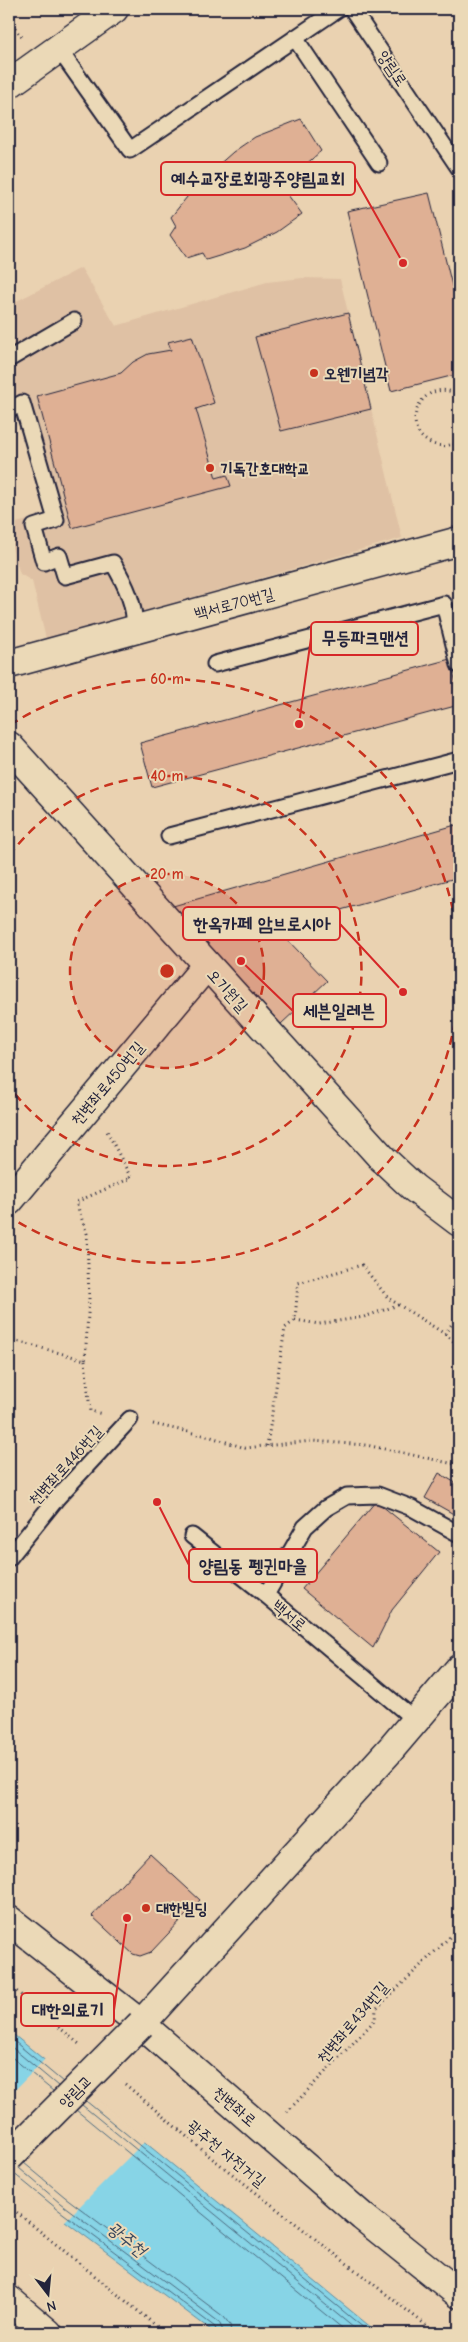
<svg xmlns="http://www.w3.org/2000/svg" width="468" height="2342" viewBox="0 0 468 2342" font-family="'Comic Neue','Poor Story',sans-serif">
  <rect width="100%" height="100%" fill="#ead2b1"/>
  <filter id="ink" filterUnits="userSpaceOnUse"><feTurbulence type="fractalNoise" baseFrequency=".02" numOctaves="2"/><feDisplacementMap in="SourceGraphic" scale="10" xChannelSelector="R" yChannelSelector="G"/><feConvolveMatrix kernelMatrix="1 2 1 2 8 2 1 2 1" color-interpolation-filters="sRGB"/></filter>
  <g filter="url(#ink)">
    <path fill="#dfc1a4" d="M81 268 116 326 267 282 303 278 340 279 402 538 46 639 32 581 20 574 9 538V525L50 514 19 417 9 421V301L11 304Z"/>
    <path fill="#87d4e6" stroke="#5f8da2" d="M9 2031 378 2333H215L53 2212 9 2175Z"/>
    <path fill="#ead2b1" d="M46 2058 146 2140 63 2223 9 2178V2096Z"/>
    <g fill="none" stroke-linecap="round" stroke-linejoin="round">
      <g stroke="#4a697f" stroke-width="1">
        <path d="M9 2037 63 2082"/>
        <path d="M9 2045 58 2086"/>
        <path d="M9 2055 53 2091"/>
        <path d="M86 2101 370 2333"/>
        <path d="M82 2105 360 2333"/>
        <path d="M76 2110 348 2333"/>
        <path d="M24 2163 65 2197 224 2317 230 2325 231 2333"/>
        <path d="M19 2168 60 2203 219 2322 224 2333"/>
        <path d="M12 2172 56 2208 215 2327 217 2333"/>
      </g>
    </g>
    <g fill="#dfb094" stroke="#22223b">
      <path d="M301 119 321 151 294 175 302 186 288 195 302 214 277 232 245 248 206 260 202 253 186 258 170 235 176 226 171 217 199 182 233 152 255 137Z"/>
      <path d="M429 193 459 314V374L391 391 347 211Z"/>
      <path d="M348 313 371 409 281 431 255 337Z"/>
      <path d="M192 336 214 403 196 409 216 478 227 475 231 486 72 528 37 396 121 373 133 362 148 354 171 350 168 342Z"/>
      <path d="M450 659 459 695V705L152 787 140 743Z"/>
      <path d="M459 824V877L276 928 327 981 281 1024 173 906Z"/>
      <path d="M439 1473 459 1485V1517L425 1498Z"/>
      <path d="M376 1501 439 1552 392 1610 373 1648 302 1589Z"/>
      <path d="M150 1854 200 1900 151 1952 140 1956 133 1954 92 1916Z"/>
    </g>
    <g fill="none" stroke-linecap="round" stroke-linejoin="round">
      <g stroke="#22223b" stroke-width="19">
        <g id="lane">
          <path d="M352 9 459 168"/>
          <path d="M295 38 379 163"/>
          <path d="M58 48 130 150 338 9"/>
          <path d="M9 359 74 321"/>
          <path d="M9 410 22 403 56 520 34 527 44 562 59 556 65 576 113 563C126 585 135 604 135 630"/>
          <path d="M215 664 444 604 459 665"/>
          <path d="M169 836 459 760"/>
          <path d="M192 1536 266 1595"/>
          <path d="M9 1558 57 1498 130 1419"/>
          <path d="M415 1720 266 1595 305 1527 326 1508 347 1496 378 1495 412 1508 459 1534"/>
        </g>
      </g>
      <g stroke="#22223b" stroke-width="31">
        <g id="street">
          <path d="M9 664 459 541"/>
          <path d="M9 746 383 1159 414 1188 459 1222"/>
          <path d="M9 1201 206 966"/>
          <path d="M141 2024 390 1750 459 1669"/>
        </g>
      </g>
      <g stroke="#22223b" stroke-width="31">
        <g id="secondary">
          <path d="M9 84 114 9"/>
          <path d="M9 1920 141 2024 363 2217 459 2294"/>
          <path d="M9 2300 48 2333"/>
        </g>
      </g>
      <g stroke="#22223b" stroke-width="3" stroke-dasharray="1 4" stroke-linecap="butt">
        <path d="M9 20 22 37"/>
        <path d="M459 395C422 374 396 430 433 444 442 447 451 446 459 441"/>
        <path d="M454 444 459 455"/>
        <path d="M295 1320 319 1324 364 1317 398 1305"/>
        <path d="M445 1334 459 1346"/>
        <path d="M9 1339 85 1360 89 1299 87 1234 76 1202 131 1178 107 1131"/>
        <path d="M85 1360 90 1411 103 1414"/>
        <path d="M153 1424 211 1437 245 1448 312 1441 366 1445 459 1465"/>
        <path d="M267 1446 285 1328 295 1320 298 1283 362 1265 388 1298 445 1334 459 1314"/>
        <path d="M9 1985 79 2044"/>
        <path d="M125 2084 213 2159 436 2333"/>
        <path d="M287 2112 375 2020 376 2009 459 1928"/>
        <path d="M9 2206 165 2333"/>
      </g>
      <use href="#lane" stroke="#ebd9b7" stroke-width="15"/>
      <use href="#street" stroke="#ebd9b7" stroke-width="28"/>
      <use href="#secondary" stroke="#ebd9b7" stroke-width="28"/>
      <g stroke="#22223b" stroke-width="31" stroke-linecap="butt">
        <path id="secondary-bridge" d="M9 2157 141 2024"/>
      </g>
      <use href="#secondary-bridge" stroke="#ebd9b7" stroke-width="28"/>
    </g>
  </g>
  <circle cx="167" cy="971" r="97" fill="#c8321e" fill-opacity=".12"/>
  <g fill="none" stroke="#c8321e" stroke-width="2.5" stroke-dasharray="9 6">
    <circle cx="167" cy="971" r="97"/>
    <path d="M9 856A195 195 0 1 1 9 1086"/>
    <path d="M10 725A292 292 0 1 1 10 1217"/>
  </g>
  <g fill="#c8321e" stroke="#ebd9b7" stroke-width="2">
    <circle cx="314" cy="373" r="5"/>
    <circle cx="210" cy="468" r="5"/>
    <circle cx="146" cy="1908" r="5"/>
  </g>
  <g text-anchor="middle" stroke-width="4" stroke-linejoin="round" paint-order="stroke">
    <g font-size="16" fill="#22223b" stroke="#ebd9b7">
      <text transform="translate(393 68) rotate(56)" y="6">양림로</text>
      <text transform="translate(234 603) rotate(-15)" y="6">백서로70번길</text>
      <text transform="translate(228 990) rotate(48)" y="6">오기원길</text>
      <text transform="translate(107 1083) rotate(-50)" y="6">천변좌로450번길</text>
      <text transform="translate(65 1465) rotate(-48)" y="6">천변좌로446번길</text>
      <text transform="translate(290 1615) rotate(40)" y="6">백서로</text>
      <text transform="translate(352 2022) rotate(-50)" y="6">천변좌로434번길</text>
      <text transform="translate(75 2091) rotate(-45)" y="6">양림교</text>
      <text transform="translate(235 2106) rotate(41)" y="6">천변좌로</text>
      <text transform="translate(227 2153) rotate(39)" y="6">광주천 자전거길</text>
    </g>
    <g font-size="16" font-weight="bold" fill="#22223b" stroke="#ebd9b7" text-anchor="start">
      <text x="324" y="379">오웬기념각</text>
      <text x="220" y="474">기독간호대학교</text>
      <text x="156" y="1914">대한빌딩</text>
    </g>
    <g font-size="18" font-style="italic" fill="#36465d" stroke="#ebd9b7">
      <text transform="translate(127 2239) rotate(39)" y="6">광주천</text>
    </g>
  </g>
  <circle cx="167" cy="971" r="8" fill="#c8321e" stroke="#ebd9b7" stroke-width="2.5"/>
  <g font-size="15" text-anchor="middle" font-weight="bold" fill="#c8321e" stroke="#ebd9b7" stroke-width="4" stroke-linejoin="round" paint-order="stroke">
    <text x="167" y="684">60 m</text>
    <text x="167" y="781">40 m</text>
    <text x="167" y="879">20 m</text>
  </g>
  <path fill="none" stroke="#d62828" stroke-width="2" d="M403 263L355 178M299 724L311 638M403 992L340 924M241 961L293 1011M157 1502L189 1565M127 1918L114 2010"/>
  <g fill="#d62828" stroke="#ebd9b7" stroke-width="2">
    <circle cx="403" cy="263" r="5"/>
    <circle cx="299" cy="724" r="5"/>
    <circle cx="403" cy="992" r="5"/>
    <circle cx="241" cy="961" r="5"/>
    <circle cx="157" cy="1502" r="5"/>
    <circle cx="127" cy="1918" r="5"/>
  </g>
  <g fill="#ebd9b7" stroke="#d62828" stroke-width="2">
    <rect x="161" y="162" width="194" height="33" rx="5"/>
    <rect x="311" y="622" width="107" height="33" rx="5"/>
    <rect x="183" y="907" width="157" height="33" rx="5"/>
    <rect x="293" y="994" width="93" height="33" rx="5"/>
    <rect x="189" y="1549" width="128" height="33" rx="5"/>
    <rect x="21" y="1993" width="93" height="33" rx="5"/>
  </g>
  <g font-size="18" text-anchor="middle" font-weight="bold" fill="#22223b">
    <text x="258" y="185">예수교장로회광주양림교회</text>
    <text x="365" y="644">무등파크맨션</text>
    <text x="262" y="930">한옥카페 암브로시아</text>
    <text x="339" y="1017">세븐일레븐</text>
    <text x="253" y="1572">양림동 펭귄마을</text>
    <text x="68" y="2016">대한의료기</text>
  </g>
  <rect width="468" height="2342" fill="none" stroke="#ebd9b7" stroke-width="30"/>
  <rect x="15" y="15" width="438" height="2312" fill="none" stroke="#22223b" stroke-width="2" filter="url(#ink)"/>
  <g transform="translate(48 2294) rotate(164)" stroke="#ebd9b7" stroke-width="4" paint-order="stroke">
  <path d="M0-4L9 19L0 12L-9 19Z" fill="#22223b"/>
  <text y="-8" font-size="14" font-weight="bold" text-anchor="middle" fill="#22223b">N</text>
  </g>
</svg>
